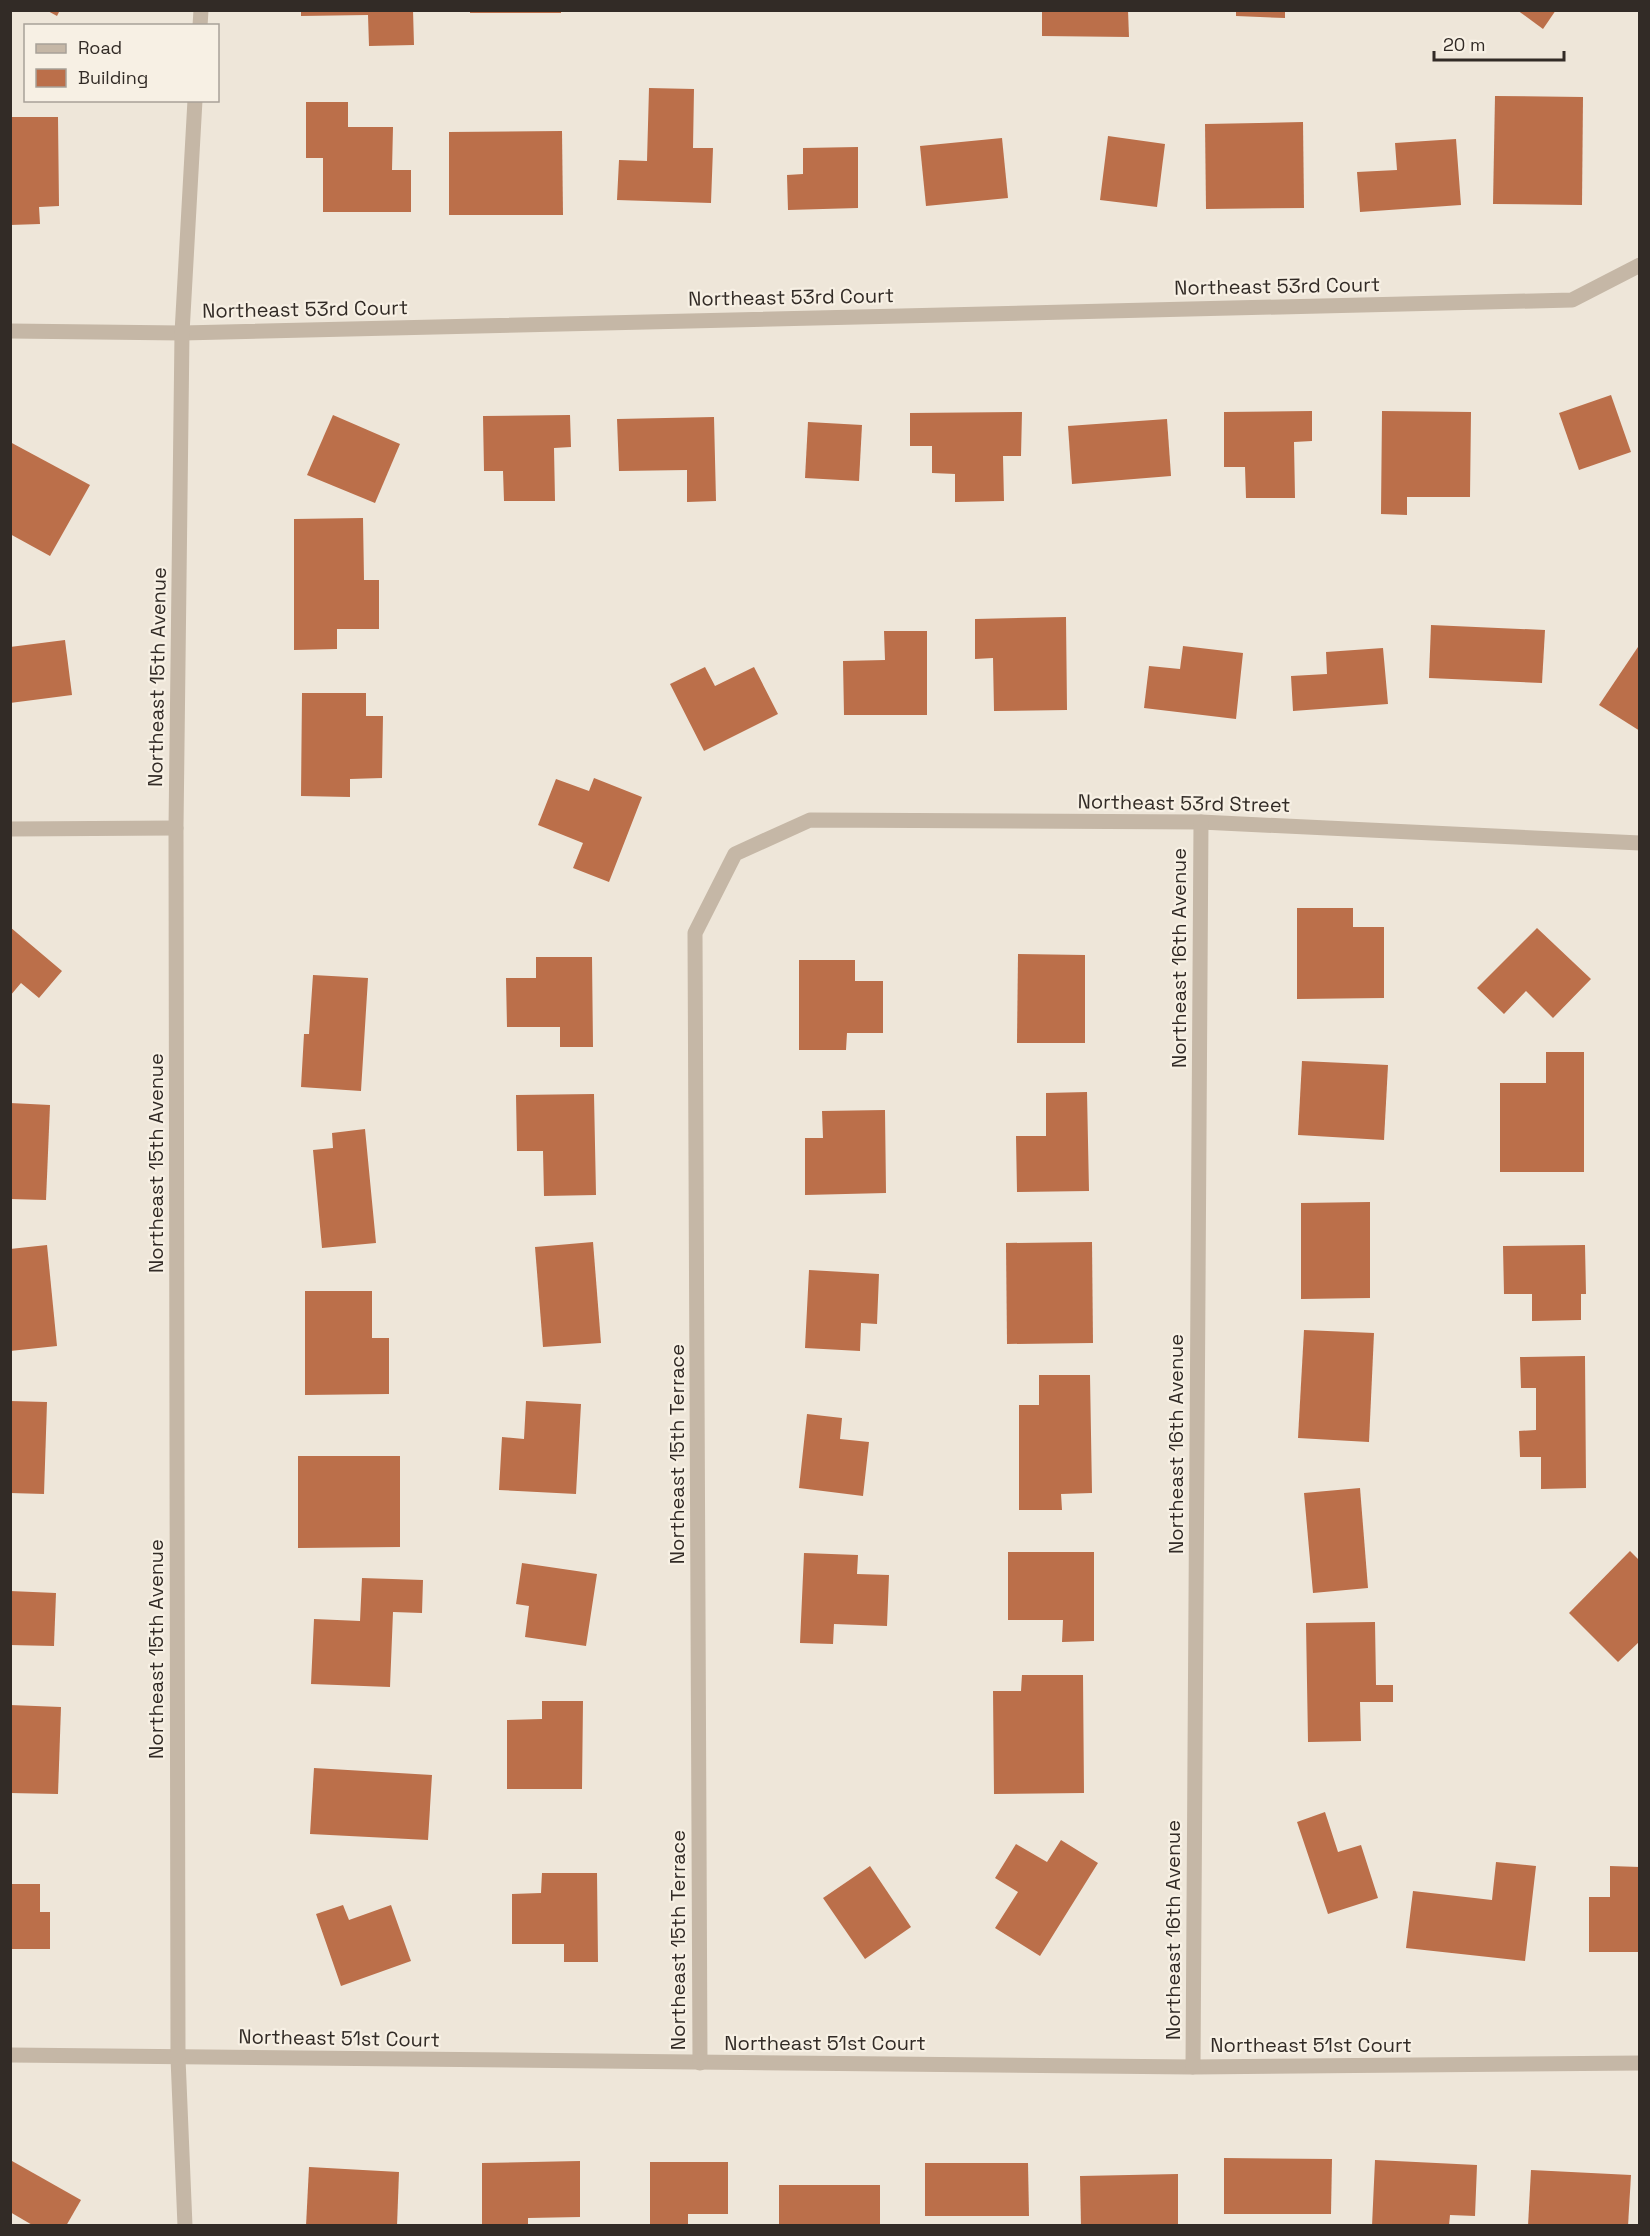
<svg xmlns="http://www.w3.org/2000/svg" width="1650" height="2236" viewBox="0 0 1650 2236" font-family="'Space Grotesk',sans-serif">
  <rect width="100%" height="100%" fill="#eee6d9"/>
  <g fill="#bb6f4a">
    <path d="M46 10H60L57 16Z"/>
    <path d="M301 10H413L414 45 369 46 368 15 301 16Z"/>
    <rect x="470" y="10" width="91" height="3"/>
    <path d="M1042 10H1128L1129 37 1042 36Z"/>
    <path d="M1236 10H1285V18L1236 16Z"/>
    <path d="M1517 10H1556L1543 29Z"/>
    <path d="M649 88 694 89 693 148H713L711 203 617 200 619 160 647 161Z"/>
    <path d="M1495 96 1583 97 1582 205 1493 204Z"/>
    <path d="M306 102H348V127H393L392 170H411V212H323V158H306Z"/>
    <path d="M10 117H58L59 206 39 207 40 224 10 225Z"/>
    <path d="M1303 122 1304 208 1206 209 1205 124Z"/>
    <path d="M562 131 563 215H449V132Z"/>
    <path d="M1108 136 1165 144 1157 207 1100 200Z"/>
    <path d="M1002 138 1008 198 926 206 920 146Z"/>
    <path d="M1456 139 1461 205 1360 212 1357 172 1397 170 1395 143Z"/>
    <path d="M858 147V208L788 210 787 175 803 174V148Z"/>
    <path d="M1611 395 1631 452 1579 470 1559 413Z"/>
    <path d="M1312 411V441L1294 442 1295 498H1246L1245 467H1224V412Z"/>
    <path d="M1382 411 1471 412 1470 497H1407V515L1381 514Z"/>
    <path d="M1022 412 1021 456H1003L1004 501 955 502V474L932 473V446H910V413Z"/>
    <path d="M333 415 400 444 375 503 307 475Z"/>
    <path d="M570 415 571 447 554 448 555 501H504L503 471H484L483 416Z"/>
    <path d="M714 417 716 501 687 502V470L619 471 617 419Z"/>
    <path d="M1167 419 1171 476 1072 484 1068 426Z"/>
    <path d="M808 422 862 425 859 481 805 478Z"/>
    <path d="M10 442 90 485 50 556 10 534Z"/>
    <path d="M363 518 364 580H379V629H337V649L294 650V519Z"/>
    <path d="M1066 617 1067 710 994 711 993 658 975 659V619Z"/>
    <path d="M1431 625 1545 630 1542 683 1429 678Z"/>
    <path d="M884 631H927V715H844L843 661 885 660Z"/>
    <path d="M65 640 72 695 10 703V647Z"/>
    <path d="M1640 644V731L1599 705Z"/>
    <path d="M1183 646 1243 653 1236 719 1144 708 1149 666 1180 669Z"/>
    <path d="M1383 648 1388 704 1293 711 1291 676 1327 674 1326 652Z"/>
    <path d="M705 667 715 686 754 667 778 714 704 751 670 684Z"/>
    <path d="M302 693H366V716H383L382 778 350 779V797L301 796Z"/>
    <path d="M594 778 642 797 609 882 573 868 583 843 538 825 556 779 589 791Z"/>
    <path d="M1297 908H1353V927H1384V998L1297 999Z"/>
    <path d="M10 927 62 971 39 998 21 983 10 996Z"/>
    <path d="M1537 928 1591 979 1553 1018 1526 991 1504 1014 1477 988Z"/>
    <path d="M1018 954 1085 955V1043H1017Z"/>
    <path d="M536 957H592L593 1047H560V1027H507L506 978H536Z"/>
    <path d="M799 960H855V981H883V1033H847L846 1050H799Z"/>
    <path d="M313 975 368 978 361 1091 301 1087 304 1034H309Z"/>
    <path d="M1546 1052H1584V1172H1500V1083H1546Z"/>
    <path d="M1302 1061 1388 1065 1384 1140 1298 1135Z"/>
    <path d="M1087 1092 1089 1191 1017 1192 1016 1136H1046V1093Z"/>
    <path d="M594 1094 596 1195 544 1196 543 1151H517L516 1095Z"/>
    <path d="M10 1103 50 1105 46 1200 10 1199Z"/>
    <path d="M885 1110 886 1193 805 1195V1138H823L822 1111Z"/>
    <path d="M365 1129 376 1243 322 1248 313 1150 333 1148 332 1133Z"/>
    <path d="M1370 1202V1298L1301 1299V1203Z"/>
    <path d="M593 1242 601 1343 543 1347 535 1247Z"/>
    <path d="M1092 1242 1093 1343 1007 1344 1006 1243Z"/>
    <path d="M47 1245 57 1346 10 1351V1249Z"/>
    <path d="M1585 1245 1586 1294H1581V1320L1532 1321V1294H1504L1503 1246Z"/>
    <path d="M809 1270 879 1274 877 1324 861 1323 860 1351 805 1348Z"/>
    <path d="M305 1291H372V1338H389V1394L305 1395Z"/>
    <path d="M1304 1330 1374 1333 1369 1442 1298 1438Z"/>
    <path d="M1585 1356 1586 1488 1541 1489V1457H1520L1519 1431 1536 1430V1388H1521L1520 1357Z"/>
    <path d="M1039 1375H1090L1092 1493 1061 1494 1062 1510H1019V1405H1039Z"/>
    <path d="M10 1401 47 1402 44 1494 10 1493Z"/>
    <path d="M526 1401 581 1404 576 1494 499 1490 502 1437 524 1439Z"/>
    <path d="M807 1414 842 1418 840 1439 869 1442 863 1496 799 1488Z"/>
    <path d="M298 1456H400V1547L298 1548Z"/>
    <path d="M1360 1488 1368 1588 1313 1593 1304 1493Z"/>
    <path d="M1630 1551 1640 1561V1641L1618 1662 1569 1613Z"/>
    <path d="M1008 1552H1094V1641L1062 1642 1063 1620H1008Z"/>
    <path d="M804 1553 858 1555 857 1574 889 1575 887 1626 834 1624 833 1644 800 1643Z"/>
    <path d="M522 1563 597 1574 586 1646 525 1637 529 1606 516 1604Z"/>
    <path d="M362 1578 423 1580 422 1613 393 1612 390 1687 311 1684 314 1619 360 1621Z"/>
    <path d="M10 1591 56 1593 54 1646 10 1645Z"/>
    <path d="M1375 1622 1376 1685H1393V1702H1360L1361 1741 1308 1742 1306 1623Z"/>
    <path d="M1022 1675H1083L1084 1793 994 1794 993 1691H1021Z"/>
    <path d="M542 1701H583L582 1789H507V1720L542 1719Z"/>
    <path d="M10 1705 61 1707 58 1794 10 1793Z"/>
    <path d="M314 1768 432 1775 428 1840 310 1834Z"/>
    <path d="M1325 1812 1338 1852 1361 1845 1378 1898 1328 1914 1297 1822Z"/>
    <path d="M1061 1840 1098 1863 1040 1956 995 1928 1018 1892 995 1878 1016 1844 1047 1862Z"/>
    <path d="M1496 1862 1536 1866 1525 1961 1406 1948 1413 1891 1492 1900Z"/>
    <path d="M870 1866 911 1927 865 1959 823 1898Z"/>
    <path d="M1610 1866 1640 1867V1952H1589V1897H1610Z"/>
    <path d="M542 1873H597L598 1962H564V1944H512V1894L541 1893Z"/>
    <path d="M10 1884H40V1912H50V1949H10Z"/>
    <path d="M343 1905 349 1920 391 1905 411 1961 341 1986 316 1914Z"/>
    <path d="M1224 2158 1332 2159 1331 2214H1224Z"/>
    <path d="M1375 2160 1477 2165 1475 2216 1450 2215 1449 2226H1372Z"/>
    <path d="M12 2161 81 2200 66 2226H34L10 2212Z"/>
    <path d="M580 2161V2217L528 2218V2226H482V2163Z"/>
    <path d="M650 2162H728V2214H688V2226H650Z"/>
    <path d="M925 2163H1028L1029 2216H925Z"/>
    <path d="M309 2167 399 2172 397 2226H306Z"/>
    <path d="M1531 2170 1631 2175 1628 2226H1528Z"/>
    <path d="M1178 2174V2226H1081L1080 2176Z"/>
    <rect x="779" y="2185" width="101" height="41"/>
  </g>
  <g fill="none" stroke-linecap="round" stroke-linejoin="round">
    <g stroke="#c5b7a6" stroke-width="15">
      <path d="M200 26 201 10"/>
      <path d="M10 331 182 333 1572 300 1640 265"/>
      <path d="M10 829 176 828"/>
      <path d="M10 2055 1193 2067 1640 2063"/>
      <path d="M700 2063 695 933 735 854 810 820 1201 822 1640 843"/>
      <path d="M1193 2067 1201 822"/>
      <path d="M185 2226 178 2058 176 828 182 333 195 100"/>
    </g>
  </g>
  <g text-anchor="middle" stroke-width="4.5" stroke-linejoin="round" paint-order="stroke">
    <g font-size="20" fill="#322b26" stroke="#f7f0e4">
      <text transform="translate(1277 286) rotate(-1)" y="7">Northeast 53rd Court</text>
      <text transform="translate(791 297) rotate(-1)" y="7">Northeast 53rd Court</text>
      <text transform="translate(305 309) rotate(-1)" y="7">Northeast 53rd Court</text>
      <text transform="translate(157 677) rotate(-89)" y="7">Northeast 15th Avenue</text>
      <text transform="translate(1184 803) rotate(1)" y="7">Northeast 53rd Street</text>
      <text transform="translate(1179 958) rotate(-90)" y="7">Northeast 16th Avenue</text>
      <text transform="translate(156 1163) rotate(-90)" y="7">Northeast 15th Avenue</text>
      <text transform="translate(1176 1444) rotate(-90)" y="7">Northeast 16th Avenue</text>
      <text transform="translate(677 1454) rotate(-90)" y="7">Northeast 15th Terrace</text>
      <text transform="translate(156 1649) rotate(-90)" y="7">Northeast 15th Avenue</text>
      <text transform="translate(1173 1930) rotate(-90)" y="7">Northeast 16th Avenue</text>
      <text transform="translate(678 1940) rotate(-90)" y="7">Northeast 15th Terrace</text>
      <text transform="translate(339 2038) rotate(1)" y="7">Northeast 51st Court</text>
      <text x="825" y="2050">Northeast 51st Court</text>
      <text x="1311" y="2052">Northeast 51st Court</text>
    </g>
  </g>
  <rect width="1650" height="2236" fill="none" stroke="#322b26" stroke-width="24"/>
  <rect x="24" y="24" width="195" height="78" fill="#f7f0e4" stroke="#a8a198" stroke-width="1.5"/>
  <rect x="36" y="44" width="30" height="9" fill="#c5b7a6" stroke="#a8a198" stroke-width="1.5"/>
  <text x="78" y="54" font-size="18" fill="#322b26">Road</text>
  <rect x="36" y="69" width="30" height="18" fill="#bb6f4a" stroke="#a8a198" stroke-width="1.5"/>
  <text x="78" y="84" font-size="18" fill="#322b26">Building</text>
  <path d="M1434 51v9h130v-9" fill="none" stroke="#322b26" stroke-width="3"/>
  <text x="1443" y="51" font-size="18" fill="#322b26" stroke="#f7f0e4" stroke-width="4.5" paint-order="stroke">20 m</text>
</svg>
